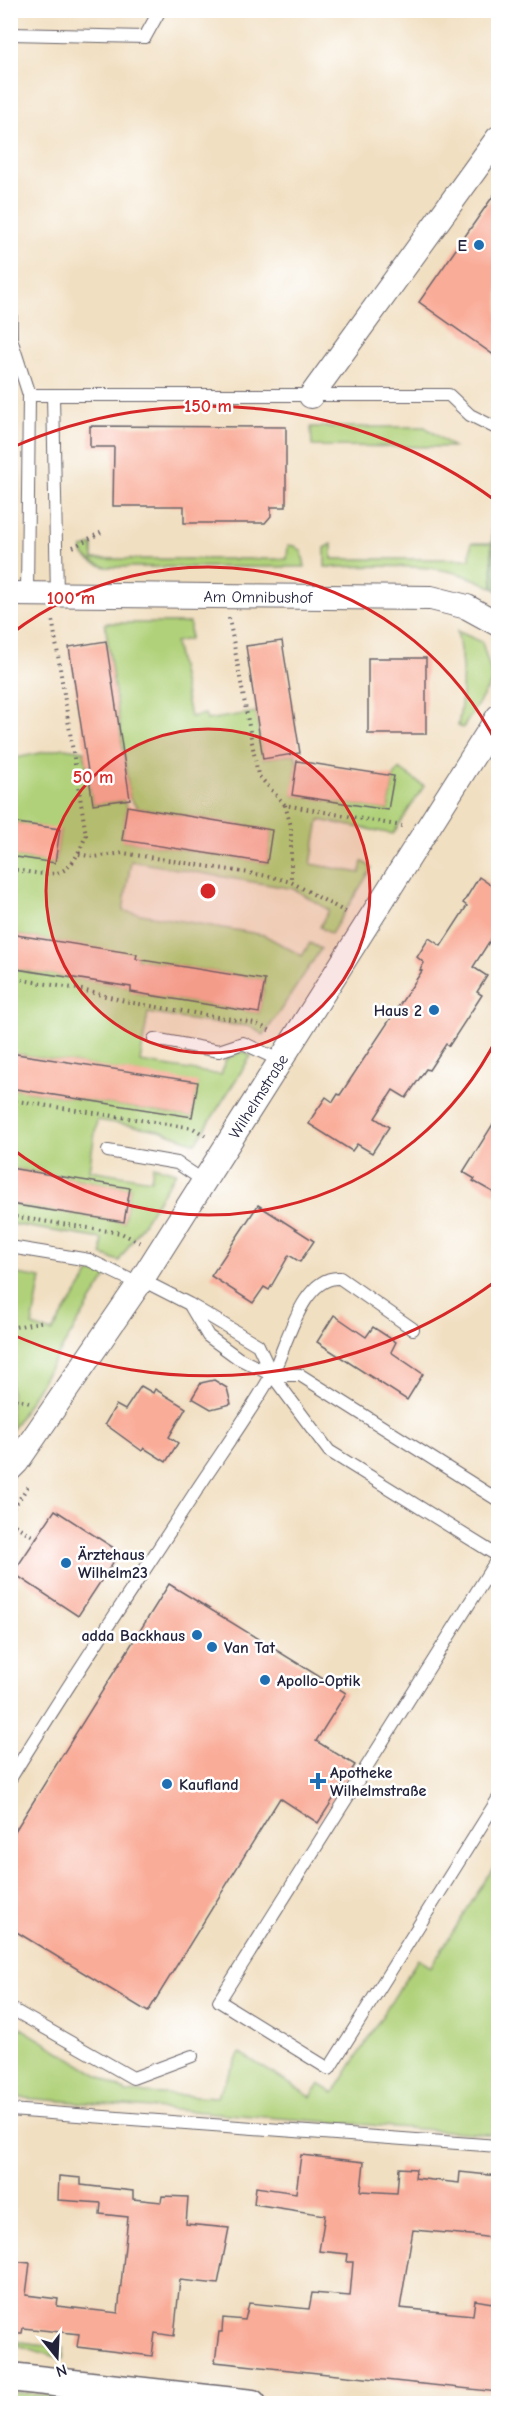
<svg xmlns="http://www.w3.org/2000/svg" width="509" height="2414" viewBox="0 0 509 2414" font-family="'Comic Neue',sans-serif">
  <rect width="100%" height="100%" fill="#fff"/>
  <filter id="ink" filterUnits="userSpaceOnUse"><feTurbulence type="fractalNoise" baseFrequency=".0167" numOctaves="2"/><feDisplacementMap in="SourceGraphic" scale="12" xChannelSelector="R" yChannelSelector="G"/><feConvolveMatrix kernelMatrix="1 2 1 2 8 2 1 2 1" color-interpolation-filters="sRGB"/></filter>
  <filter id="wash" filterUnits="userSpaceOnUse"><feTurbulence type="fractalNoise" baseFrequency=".008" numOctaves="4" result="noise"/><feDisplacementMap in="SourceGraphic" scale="24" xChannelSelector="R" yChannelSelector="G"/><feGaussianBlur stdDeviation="1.35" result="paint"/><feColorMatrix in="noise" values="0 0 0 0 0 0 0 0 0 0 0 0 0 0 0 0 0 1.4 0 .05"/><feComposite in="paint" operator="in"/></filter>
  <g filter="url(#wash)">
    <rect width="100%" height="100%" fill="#f1dfc1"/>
    <g fill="#b0d179" stroke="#697a5a" stroke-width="1.5">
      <path d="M311 427H425L453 447 312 446Z"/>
      <path d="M471 543H491L493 588C442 559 382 567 325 567V548L332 544V559H470Z"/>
      <path d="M93 545V559H287L288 545 295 546 302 552 305 567H106C96 564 82 559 82 548Z"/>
      <path d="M105 623H190V639L175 642 190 717 205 714 207 720 256 712 263 759 295 754 297 761 293 795 388 810 394 776 399 769 424 786 393 834 319 820 311 864 360 873 362 861 372 868 331 934 320 927 329 910 294 889 131 861 123 911 264 935 302 956 310 943 321 949 264 1035 249 1026 203 1022 148 1013 140 1062 221 1075 226 1059 243 1051 251 1056 196 1143 159 1130 97 1120 89 1170 151 1180 153 1166 176 1172 119 1261 102 1255V1239L11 1224V1204L124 1222 130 1188 11 1168V1088L192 1117 197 1083 11 1053V968L131 987V992L259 1013 265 980 136 959 137 955 11 934V856L55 863 60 830 11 822V759L64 748 84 751 93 804 123 800 127 807 122 840 267 863 272 830 138 808 130 799Z"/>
      <path d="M457 631 482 642 493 680 463 728 458 726C464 692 464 666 457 631Z"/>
      <path d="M11 1273 41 1278 32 1326 52 1332 90 1273 108 1274 11 1431Z"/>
      <path d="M498 1860V2135L11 2097V2022L126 2092 217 2097 240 2053 311 2097 319 2084 334 2093 418 1959 431 1967Z"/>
      <path d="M11 2341 64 2347 63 2359 11 2343Z"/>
      <path d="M11 2392 123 2403H11Z"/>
    </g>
    <path fill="#8cb369" stroke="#576a52" stroke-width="1.5" d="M498 510V591L493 588 492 513Z"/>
    <g id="blocks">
      <g fill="#f9ac98">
        <path d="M498 189V358L419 302Z"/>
        <path d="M90 426 286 427V507H271V516L265 523H184V506H113L114 447H90Z"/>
        <path d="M106 641 130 799 93 804 69 647Z"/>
        <path d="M282 641 300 753 263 759 246 646Z"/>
        <rect x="368" y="658" width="58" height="76"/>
        <path d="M297 761 394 776 388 810 292 795Z"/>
        <path d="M127 806 272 830 267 863 122 840Z"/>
        <path d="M10 822 60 829 55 863 10 856Z"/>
        <path d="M479 877 498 890V928L473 967 487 976 477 992 482 995 449 1046 446 1044 429 1070 426 1069 406 1098 393 1090 375 1118 389 1127 372 1153 357 1144 352 1151 309 1124 313 1116 326 1097 333 1102 338 1094 340 1095 422 971 420 970 424 963 417 957 429 938 441 946 467 906 463 903Z"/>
        <path d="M10 934 137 954 136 959 265 980 259 1013 131 992V987L10 968Z"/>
        <path d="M10 1053 198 1082 192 1117 10 1088Z"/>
        <path d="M498 1116V1195L473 1181 475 1179 463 1172Z"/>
        <path d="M10 1168 130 1188 124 1222 10 1204Z"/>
        <path d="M258 1205 314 1241 300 1262 289 1255 269 1290 264 1287 253 1303 211 1276Z"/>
        <path d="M334 1315 366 1337 373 1327 396 1342 391 1352 423 1374 407 1400 317 1342Z"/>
        <path d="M214 1380 227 1388 231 1404 211 1409 192 1398 201 1383Z"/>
        <path d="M141 1386 153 1393 155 1389 186 1408 169 1437 178 1443 166 1462 144 1448 142 1451 105 1424 116 1405 125 1410Z"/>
        <path d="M55 1510 120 1552 78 1616 13 1573Z"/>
        <path d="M169 1584 346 1693 316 1741 355 1765 318 1823 280 1798 148 2012 10 1928V1839Z"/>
        <path d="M301 2155 364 2162 361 2191 397 2193 399 2168 416 2169 415 2178 459 2183 460 2172 498 2176V2239L471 2235 413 2230 400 2308 473 2315 475 2300 498 2304V2392L215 2362 219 2332H222L223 2318 245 2320 249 2303 309 2309 312 2293 350 2296 353 2262H347L348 2254 319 2251 325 2215 254 2204 256 2187 296 2193Z"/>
        <path d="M59 2176 81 2178V2185L133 2191V2199L161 2202 162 2196 188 2197 186 2224 229 2228 218 2284 180 2280 174 2336 155 2333 152 2356 77 2347 79 2334 23 2328 22 2333H10V2261L30 2263 26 2295 58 2299 57 2306 118 2313 128 2217 100 2214 101 2203 58 2200Z"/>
      </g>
    </g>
  </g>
  <g filter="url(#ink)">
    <use href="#blocks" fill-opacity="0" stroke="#6a646a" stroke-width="1.5"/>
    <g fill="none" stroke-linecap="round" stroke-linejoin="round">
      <g stroke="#6a646a" stroke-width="14">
        <g id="service">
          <path d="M10 34 145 37 160 10"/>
          <path d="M10 242 11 339 29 395H449L470 415 498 429"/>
          <path d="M53 395 57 595"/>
          <path d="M27 595 29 395"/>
          <path d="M154 1039 219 1051 243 1043 281 1061"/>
          <path d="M108 1151 177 1163 204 1181"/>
          <path d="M10 1247 89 1260 139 1284"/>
          <path d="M142 1280 189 1304 258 1345 272 1375 329 1451 498 1556"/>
          <path d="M191 1307 208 1336 238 1358 272 1375H300L498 1500"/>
          <path d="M498 1558 219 2001 329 2069 498 1799"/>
          <path d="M10 1779C70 1681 134 1587 196 1491 221 1453 248 1416 271 1376 286 1350 301 1275 340 1278L413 1329"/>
          <path d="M10 2008 133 2078 192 2056"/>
          <path d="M10 2110 498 2146"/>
        </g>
      </g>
      <g stroke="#6a646a" stroke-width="26">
        <g id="minor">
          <path d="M311 396 498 138"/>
          <path id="s1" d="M10 594 431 598 467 607 498 624"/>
          <path id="s2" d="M10 1469 17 1462 139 1284 498 717"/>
        </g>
      </g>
      <g stroke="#6a646a" stroke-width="31">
        <path id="tertiary" d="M10 2377 252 2404"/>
      </g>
      <g stroke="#6a646a" stroke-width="4" stroke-dasharray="1.5 4.5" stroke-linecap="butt">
        <path d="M73 547 102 532"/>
        <path d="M229 618 258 775 285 805 402 826"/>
        <path d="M10 634H13"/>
        <path d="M285 805 291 826V882"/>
        <path d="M79 854 94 857 123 853 268 876 291 882 349 914"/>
        <path d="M10 869C55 876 68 883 86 835L52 617"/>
        <path d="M10 978 78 989 133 1003 255 1023 273 1032"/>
        <path d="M10 1100 193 1128 206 1136"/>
        <path d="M10 1216 121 1233 141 1243"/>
        <path d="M10 1328 45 1321"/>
        <path d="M10 1398 30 1403"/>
        <path d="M10 1513 28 1486"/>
        <path d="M10 1522 36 1538"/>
      </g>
      <use href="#service" stroke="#fff" stroke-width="12"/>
      <use href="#minor" stroke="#fff" stroke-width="24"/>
      <use href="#tertiary" stroke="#fff" stroke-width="28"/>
    </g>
  </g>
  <circle cx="208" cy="891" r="162" fill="#d62828" fill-opacity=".12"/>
  <g fill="none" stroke="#d62828" stroke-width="3">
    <circle cx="208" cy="891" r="162"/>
    <path d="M498 1036A324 324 0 0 1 11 1148M11 634A324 324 0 0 1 498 746"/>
    <path d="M496 1281A485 485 0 0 1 11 1334M11 448A485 485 0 0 1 496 501"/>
  </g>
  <g fill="#1f6fb2" stroke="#fff" stroke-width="2">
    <circle cx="479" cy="245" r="6"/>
    <circle cx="434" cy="1010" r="6"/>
    <circle cx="66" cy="1563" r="6"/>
    <circle cx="197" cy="1635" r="6"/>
    <circle cx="212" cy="1647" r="6"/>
    <circle cx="265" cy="1680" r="6"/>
    <path d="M315 1772h6v6h6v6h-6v6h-6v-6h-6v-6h6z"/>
    <circle cx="167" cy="1784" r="6"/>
  </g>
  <g text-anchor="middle" stroke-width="5" stroke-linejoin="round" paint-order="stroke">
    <g font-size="16" font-weight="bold" fill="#22223b" stroke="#fff" text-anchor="start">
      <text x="467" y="251" text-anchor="end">E</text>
      <text x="422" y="1016" text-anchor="end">Haus 2</text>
      <text x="78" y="1560">Ärztehaus<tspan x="78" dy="18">Wilhelm23</tspan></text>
      <text x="185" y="1641" text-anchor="end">adda Backhaus</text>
      <text x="224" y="1653">Van Tat</text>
      <text x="277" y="1686">Apollo-Optik</text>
      <text x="330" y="1778">Apotheke<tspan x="330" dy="18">Wilhelmstraße</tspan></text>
      <text x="179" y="1790">Kaufland</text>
    </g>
    <g font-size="16" fill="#22223b" stroke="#fff">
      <text dy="6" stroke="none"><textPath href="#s1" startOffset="248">Am Omnibushof</textPath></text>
      <text dy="6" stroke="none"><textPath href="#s2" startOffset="448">Wilhelmstraße</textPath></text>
    </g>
  </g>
  <circle cx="208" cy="891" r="9" fill="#d62828" stroke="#fff" stroke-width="3"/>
  <g font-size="18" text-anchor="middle" font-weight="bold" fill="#d62828" stroke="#fff" stroke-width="5" stroke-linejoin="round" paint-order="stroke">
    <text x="208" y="412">150 m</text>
    <text x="71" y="604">100 m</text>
    <text x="93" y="783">50 m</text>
  </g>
  <rect width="509" height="2414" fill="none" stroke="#fff" stroke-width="36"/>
  <g transform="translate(57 2357) rotate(162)" stroke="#ffffff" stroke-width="4.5" paint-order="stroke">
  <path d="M0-4.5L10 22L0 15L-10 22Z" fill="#22223b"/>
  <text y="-9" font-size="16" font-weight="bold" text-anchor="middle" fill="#22223b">N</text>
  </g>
</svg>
